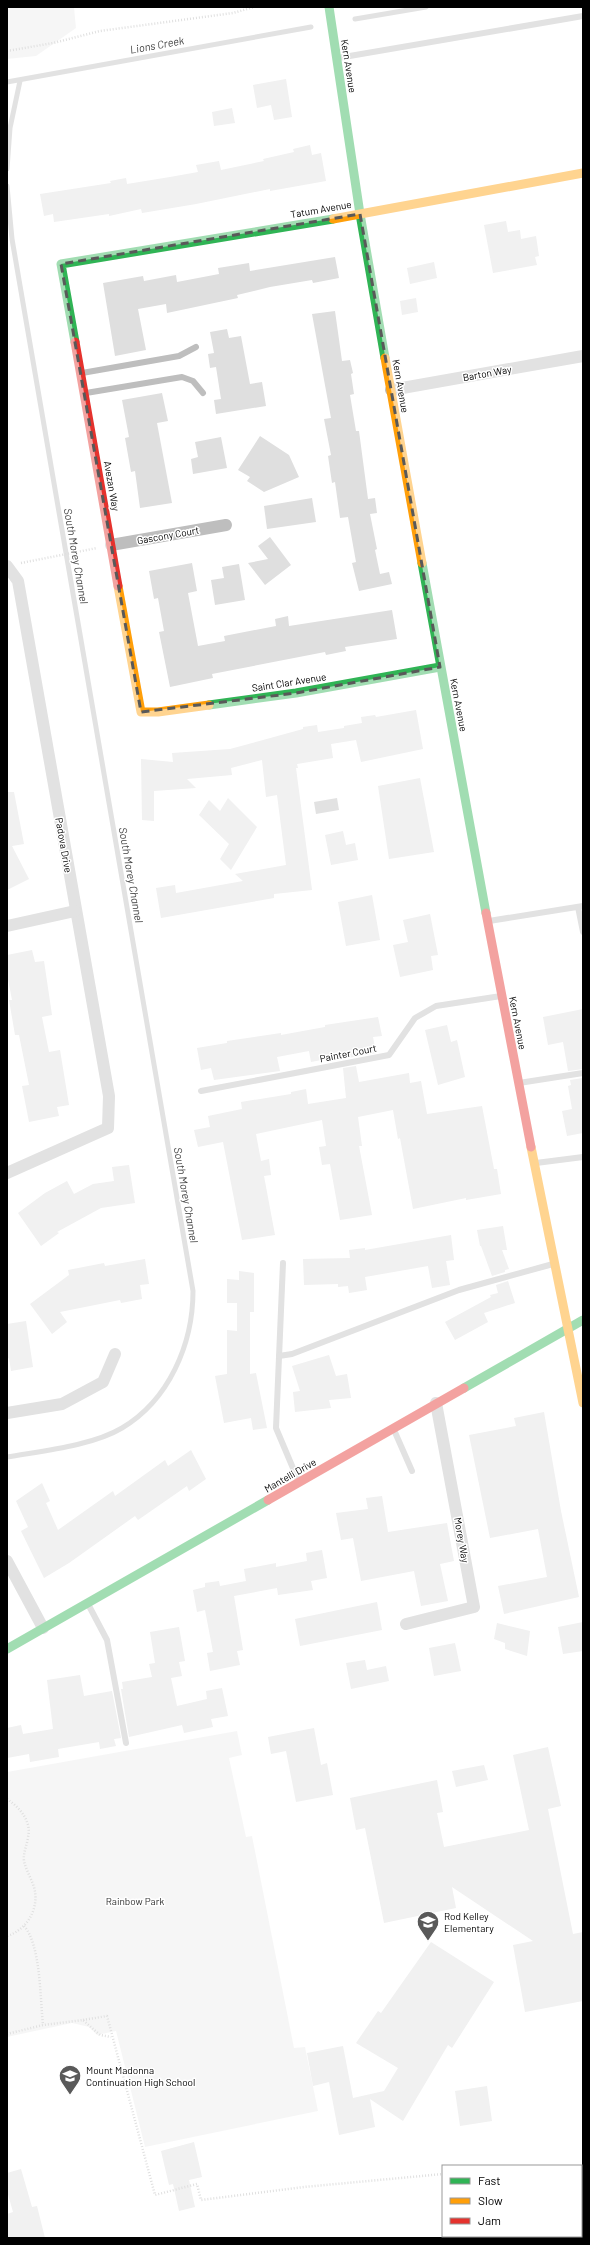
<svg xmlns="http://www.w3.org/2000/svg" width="590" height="2245" viewBox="0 0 590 2245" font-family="Barlow,sans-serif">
  <rect width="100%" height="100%" fill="#fff"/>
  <g fill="#ececec">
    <path d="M7 7H74L76 28 36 56 7 59Z"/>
    <path d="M237 1731 242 1755 229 1758 246 1837 252 1836 294 2048 305 2047 318 2111 145 2147 116 2031 97 2035 89 2027 72 2023 7 2037V1772Z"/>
  </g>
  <path fill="#bfbfbf" d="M337 798 339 810 316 814 314 802Z"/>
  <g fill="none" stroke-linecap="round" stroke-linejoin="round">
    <g stroke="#bfbfbf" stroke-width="5">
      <path d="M355 19 426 7"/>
      <path d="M7 82 311 27"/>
      <path d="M7 169 10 128 20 81"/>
      <path d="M7 186 12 239 193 1291C193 1344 169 1400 122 1428 92 1446 41 1451 7 1457"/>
    </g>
  </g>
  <g fill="#dfdfdf">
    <path d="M286 79 292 117 274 120 271 105 257 108 253 85Z"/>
    <path d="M232 108 235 123 214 126 212 112Z"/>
    <path d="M310 145 312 155 321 153 326 181 270 191V189L196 204 142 213 141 209 109 216V214L54 222 53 214 44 216 40 194 111 183 110 181 126 178 127 184 170 177 198 172 196 165 219 161 221 170 264 161 263 159 294 152 293 149Z"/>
    <path d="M506 221 508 232 520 230 521 239 536 236 539 256 535 257 537 265 493 273 484 225Z"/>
    <path d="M335 257 339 278 313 283 312 280 270 287 237 295 238 298 167 313 166 304 138 309 146 350 115 356 103 283 143 276 144 281 176 275 177 282 219 274 218 268 249 263 250 271Z"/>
    <path d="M434 262 437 278 410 284 407 268Z"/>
    <path d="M416 298 418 312 402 315 400 301Z"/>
    <path d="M335 311 342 361 350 360 353 373 351 374 354 394 350 395 356 431H359L368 499 375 498 377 513 370 514 377 549 375 550 380 574 389 572 392 584 359 591 352 563 356 562 348 517 340 518 335 482 332 483 328 456 331 455 324 419 331 418 312 314Z"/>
    <path d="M227 329 229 338 241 336 250 384 262 382 266 406 216 414 214 400 221 399 216 367 210 368 208 354 214 353 210 332Z"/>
    <path d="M162 393 168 421 157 423 172 503 140 508 135 471 131 472 125 438 129 437 122 400Z"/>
    <path d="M260 436 289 455 299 477 264 492 247 481 250 477 238 470Z"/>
    <path d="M221 437 227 468 193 474 191 459 198 457 195 442Z"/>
    <path d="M312 498 316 522 267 529 264 506Z"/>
    <path d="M270 537 291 565 265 585 248 563 268 559 258 546Z"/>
    <path d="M192 563 197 591 188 593 198 646 225 641 224 636 276 626 275 619 288 616 289 626 392 610 397 639 345 647 346 651 326 655 325 652 212 674 213 678 170 687 159 632 164 631 158 598 154 599 149 571Z"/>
    <path d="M239 564 245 600 215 605 211 580 224 578 222 567Z"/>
    <path d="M416 710 423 749 361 762 356 740 331 744 333 758 297 764 298 768H296L312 890 274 894V898L161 918 156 888 175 885 176 893 243 881 235 874 286 865 277 795 266 797 262 760 231 768 232 775 187 779 196 788 154 791V821L142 820 141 759 173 762 172 753 230 749 303 729V727L317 725 318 732 344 728V726L362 723 361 717 375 715 376 717Z"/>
    <path d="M420 778 434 852 389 859 378 786Z"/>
    <path d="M7 792H14L24 844 12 846 29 879 7 890Z"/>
    <path d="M228 798 257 827 231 870 220 859 229 844 199 815 209 800 220 811Z"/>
    <path d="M343 831 346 845 355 843 358 860 331 865 325 835Z"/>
    <path d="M372 895 380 940 346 946 338 902Z"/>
    <path d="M430 914 438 955 431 956 433 970 400 977 393 945 408 942 403 920Z"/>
    <path d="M32 950 35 962 44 961 52 1015 42 1017 49 1052 60 1050 69 1105 57 1107 59 1116 29 1122 22 1086 29 1085 19 1035H15L9 1000H12L7 974V955Z"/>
    <path d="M583 1009V1069L568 1071 563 1042 548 1045 543 1017Z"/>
    <path d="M378 1017 382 1036 373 1037 376 1053 342 1059V1056L311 1062 309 1051 277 1057 280 1071 214 1080 211 1068 201 1070 197 1048 227 1043V1041L281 1033V1035L325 1027V1025Z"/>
    <path d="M447 1025 451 1042 457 1040 465 1077 438 1085 425 1030Z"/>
    <path d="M356 1066 359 1082 409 1073 410 1083 421 1081 427 1114 482 1106 494 1169H497L501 1194 466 1200V1198L413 1209 400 1138 398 1139 393 1110 358 1117 362 1146H359L372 1215 340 1220 330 1164 322 1165 319 1147 326 1146 322 1120 256 1134 261 1161 269 1159 271 1175 264 1176 275 1235 242 1240 223 1142 198 1147 194 1130 210 1127 208 1116 242 1109 241 1102 291 1094V1092L306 1089 308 1104 346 1098 343 1068Z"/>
    <path d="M583 1078V1133L567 1136 562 1111 572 1109 568 1086 571 1085 570 1080Z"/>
    <path d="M129 1165 135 1203 101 1208 57 1232 59 1233 41 1246 18 1213 45 1193 67 1181 74 1194 93 1184 114 1181 112 1167Z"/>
    <path d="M503 1226 507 1250H502L509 1269 505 1270V1272L492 1276 481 1246H480L477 1230Z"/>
    <path d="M451 1235 454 1260 446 1261 450 1285 432 1288 428 1266 365 1277 367 1290 349 1293 348 1286 338 1287V1284L304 1285 303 1259 350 1258 349 1250 365 1248V1250Z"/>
    <path d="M145 1259 149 1284 140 1285 142 1299 121 1303 120 1300 60 1312 67 1322 52 1334 30 1304 69 1275 68 1270 104 1263 105 1266Z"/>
    <path d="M239 1271 254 1273V1312H250V1374L256 1373 267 1428 253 1430 251 1418 224 1423 215 1376 227 1374V1330L237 1331V1303H227V1279L239 1280Z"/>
    <path d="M508 1281 515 1303 484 1313 488 1322 455 1340 445 1322 491 1297 490 1295 498 1293 496 1285Z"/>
    <path d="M26 1321 33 1367 11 1371 9 1358 7 1359V1324Z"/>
    <path d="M329 1355 336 1376 347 1374 351 1398 329 1400 331 1408 295 1412 293 1392 300 1391 292 1366Z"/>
    <path d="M544 1412 561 1511 579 1597 504 1614 498 1586 547 1577 538 1529 490 1538 469 1435 516 1426 514 1418Z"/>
    <path d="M191 1450 206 1479 189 1491 187 1486 138 1520 135 1516 69 1563 44 1578 21 1531 28 1527 16 1501 42 1483 50 1501 46 1503 58 1530 113 1491 115 1496 165 1460 168 1466Z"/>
    <path d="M382 1496 388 1532 447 1523 454 1561 440 1564 448 1601 421 1606 414 1571 361 1581 353 1538 341 1540 336 1513 368 1509 366 1498Z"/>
    <path d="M322 1550 327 1578 311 1581 313 1590 278 1595 277 1588 234 1596 243 1650 237 1651 240 1665 210 1671 207 1653 213 1652 205 1610 197 1612 193 1590 205 1587V1583L219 1581 220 1586 246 1581 244 1569 276 1563V1567L307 1561 306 1553Z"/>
    <path d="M377 1602 382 1630 300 1646 295 1619Z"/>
    <path d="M583 1622V1651L563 1654 558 1627Z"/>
    <path d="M497 1623 530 1631 527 1656 505 1649V1643L494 1639Z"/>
    <path d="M179 1627 185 1661 179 1662 182 1676 171 1678 177 1706 207 1699 206 1691 222 1688 228 1716 211 1719 213 1727 184 1733 182 1725 129 1737 121 1689H123L122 1682 152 1677 149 1664 155 1663 150 1632Z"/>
    <path d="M455 1643 461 1671 434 1676 429 1648Z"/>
    <path d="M365 1660 367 1670 386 1666 389 1681 351 1689 346 1663Z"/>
    <path d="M80 1675 84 1696 112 1691 121 1738 114 1739 116 1746 100 1749 99 1742 58 1749 59 1757 30 1762 29 1754 7 1758V1728L21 1725 23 1734 53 1729 47 1680Z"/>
    <path d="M314 1728 321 1765 327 1763 333 1795 296 1802 286 1751 271 1754 268 1737Z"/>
    <path d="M548 1747 561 1806 548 1809 573 1934 583 1932V2001L525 2012 513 1945 533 1941 452 1887 456 1908 384 1923 365 1828 356 1830 350 1798 437 1780 443 1812 437 1813 444 1847 529 1830 513 1755Z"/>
    <path d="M484 1765 488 1780 456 1787 452 1771Z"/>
    <path d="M431 1942 494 1982 452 2048 448 2045 403 2121 370 2099 375 2127 339 2135 329 2082 313 2086 307 2053 343 2046 353 2098 384 2091 398 2068 356 2043 378 2011 381 2013Z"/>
    <path d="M487 2086 492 2121 460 2126 455 2091Z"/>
    <path d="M194 2142 202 2177 189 2180 195 2207 179 2211 173 2184 169 2185 161 2151Z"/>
    <path d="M21 2169 32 2207 37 2206 45 2238H7V2214L13 2212 7 2191V2173Z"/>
  </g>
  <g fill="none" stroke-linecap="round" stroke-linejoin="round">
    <g stroke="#b9b9b9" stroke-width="2.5" stroke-dasharray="1 2" stroke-linecap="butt">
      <path d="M7 51 53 43 100 31 233 13 254 7"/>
      <path d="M21 563 97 548"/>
      <path d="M7 1799C19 1807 32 1821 28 1837 27 1846 23 1852 24 1861 26 1870 31 1878 34 1887 40 1908 27 1930 7 1936"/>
      <path d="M24 1926C41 1945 40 1999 43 2025"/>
      <path d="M83 2020 107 2016 155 2195 197 2184 201 2200 304 2187 443 2174"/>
      <path d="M7 2034 43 2025 83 2020 100 2035 111 2037"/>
    </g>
    <g stroke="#bebebe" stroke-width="6">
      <path d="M338 58 583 16"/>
      <path d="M82 373 179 356 196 347"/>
      <path d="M86 393 182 377 193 381 203 393"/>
      <path d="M578 907 583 932"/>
      <path d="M489 921 583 906"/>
      <path d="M519 1083 583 1073"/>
      <path d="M201 1091 389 1055 415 1018 436 1006 501 996"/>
      <path d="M536 1163 583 1157"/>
      <path d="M283 1263 276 1428 298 1480"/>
      <path d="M279 1356 292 1354 459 1290 553 1264"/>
      <path d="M394 1430 412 1471"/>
      <path d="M88 1604 107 1640 126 1743"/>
    </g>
    <g stroke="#bebebe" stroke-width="12">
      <path d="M391 390 583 356"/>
      <path d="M111 545 226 525"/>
      <path d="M7 566 18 581 109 1096 108 1128 7 1173"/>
      <path d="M7 926 75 911"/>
      <path d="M7 1413 62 1404 103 1382 115 1354"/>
      <path d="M7 1561 43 1628"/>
      <path d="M406 1624 474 1607 436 1403"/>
      <path d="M581 2177H583"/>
      <path d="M536 2236 537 2238"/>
    </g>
    <g stroke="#30b455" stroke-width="9">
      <path d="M329 7 360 214 385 358"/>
      <path d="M75 342 61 264 333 219"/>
      <path d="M422 563 486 913"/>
      <path d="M209 705 296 693 440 667"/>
      <path d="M464 1388 583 1320"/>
      <path d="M7 1649 268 1500"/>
    </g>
    <g stroke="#ff9f0a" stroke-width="9">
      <path d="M333 219 583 173"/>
      <path d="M385 358 422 563"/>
      <path d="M118 586 141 712H158L209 705"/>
      <path d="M531 1147 583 1403"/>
    </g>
    <g stroke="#e5322d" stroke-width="9">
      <path d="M75 342 118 586"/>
      <path d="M486 913 531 1147"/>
      <path d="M268 1500 464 1388"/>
    </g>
  </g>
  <path d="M0 0H590V2245H0ZM360 214 440 667 296 693 141 712 61 264Z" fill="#fff" fill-opacity=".55" fill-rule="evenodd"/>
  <path fill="none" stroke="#595959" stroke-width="3" stroke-dasharray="8 5" stroke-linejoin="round" d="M360 214 440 667 296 693 141 712 61 264Z"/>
  <defs>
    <g id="school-pin" transform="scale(1.15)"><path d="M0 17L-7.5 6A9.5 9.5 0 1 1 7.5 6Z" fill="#595959" stroke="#fff"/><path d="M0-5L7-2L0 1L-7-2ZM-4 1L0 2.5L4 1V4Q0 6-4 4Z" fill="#fff"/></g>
  </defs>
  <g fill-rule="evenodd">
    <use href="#school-pin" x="428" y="1922"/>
    <use href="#school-pin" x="70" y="2076"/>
  </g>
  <g text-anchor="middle" stroke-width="3" stroke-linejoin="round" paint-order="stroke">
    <g font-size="10" fill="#000" stroke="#fff">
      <text transform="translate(349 66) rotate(81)" y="4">Kern Avenue</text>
      <text transform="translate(321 209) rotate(-10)" y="4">Tatum Avenue</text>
      <text transform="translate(487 373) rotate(-10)" y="4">Barton Way</text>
      <text transform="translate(401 386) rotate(80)" y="4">Kern Avenue</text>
      <text transform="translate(112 486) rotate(80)" y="4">Avezan Way</text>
      <text transform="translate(168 535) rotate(-10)" y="4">Gascony Court</text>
      <text transform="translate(289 682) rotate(-9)" y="4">Saint Clar Avenue</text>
      <text transform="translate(459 705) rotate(79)" y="4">Kern Avenue</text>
      <text transform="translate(64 845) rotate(80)" y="4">Padova Drive</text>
      <text transform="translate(518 1023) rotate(79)" y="4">Kern Avenue</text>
      <text transform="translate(348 1053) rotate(-11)" y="4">Painter Court</text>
      <text transform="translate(290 1475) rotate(-30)" y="4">Mantelli Drive</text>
      <text transform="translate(462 1540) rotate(80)" y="4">Morey Way</text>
    </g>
    <g font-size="10" fill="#333" stroke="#fff">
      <text x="135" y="1905">Rainbow Park</text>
    </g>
    <g font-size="10" fill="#000" stroke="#fff" text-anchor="start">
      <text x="444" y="1920">Rod Kelley<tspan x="444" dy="12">Elementary</tspan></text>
      <text x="86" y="2074">Mount Madonna<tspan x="86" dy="12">Continuation High School</tspan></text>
    </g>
    <g font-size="11" font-style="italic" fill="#444" stroke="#fff">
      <text transform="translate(157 45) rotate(-10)" y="4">Lions Creek</text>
      <text transform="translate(76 556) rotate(80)" y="4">South Morey Channel</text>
      <text transform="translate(131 875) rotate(80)" y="4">South Morey Channel</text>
      <text transform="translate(186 1195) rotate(80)" y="4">South Morey Channel</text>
    </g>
  </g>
  <rect width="590" height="2245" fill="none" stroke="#000000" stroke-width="16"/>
  <rect x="442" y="2165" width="140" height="72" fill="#ffffff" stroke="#999999"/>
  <rect x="450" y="2178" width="20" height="6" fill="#30b455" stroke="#999999"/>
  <text x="478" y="2185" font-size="12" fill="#000000">Fast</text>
  <rect x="450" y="2198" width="20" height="6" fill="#ff9f0a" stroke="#999999"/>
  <text x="478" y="2205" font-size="12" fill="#000000">Slow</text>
  <rect x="450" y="2218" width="20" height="6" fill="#e5322d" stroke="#999999"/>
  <text x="478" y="2225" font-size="12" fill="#000000">Jam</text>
</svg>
